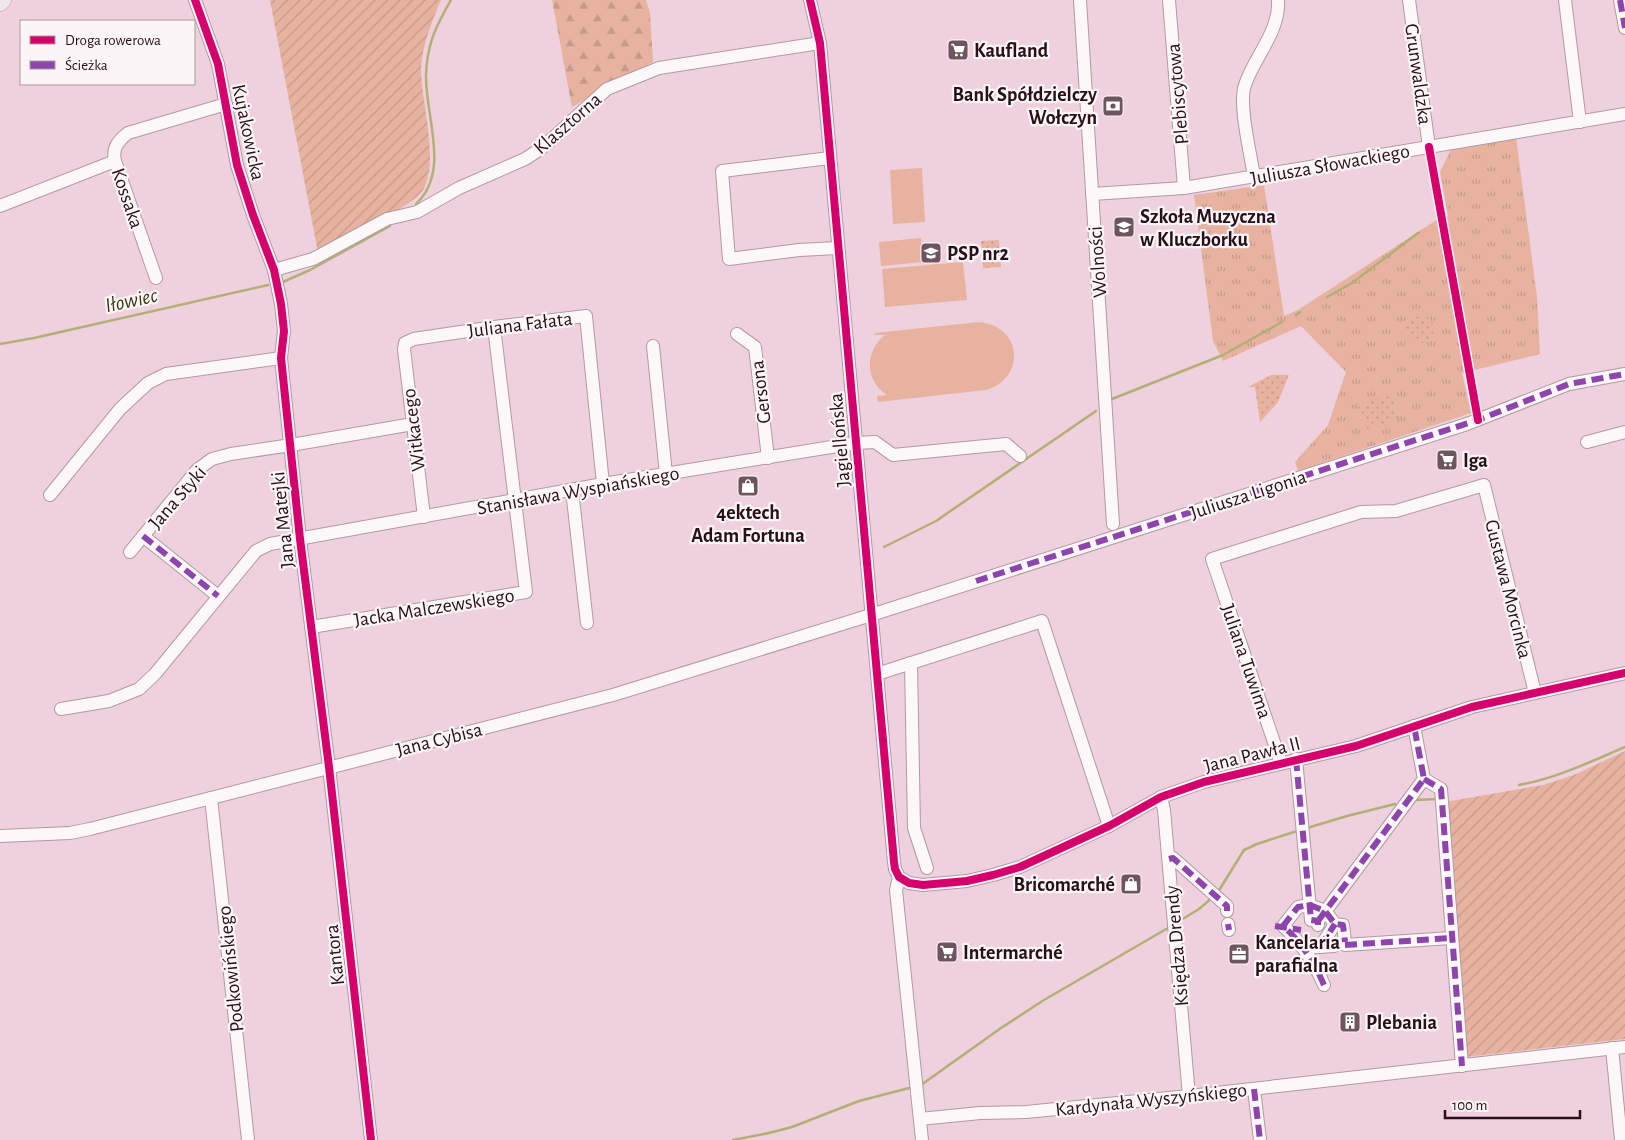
<svg xmlns="http://www.w3.org/2000/svg" width="1625" height="1140" viewBox="0 0 1625 1140" font-family="'Alegreya Sans',sans-serif">
  <defs>
    <pattern id="grass-tufts" width="24" height="20" patternUnits="userSpaceOnUse" patternTransform="scale(1.25)"><rect width="24" height="20" fill="#e7b3a0"/><path d="M3 7l-1-3M5 7V3M7 7l1-3M15 17l-1-3M17 17v-4M19 17l1-3" fill="none" stroke="#c69989"/></pattern>
    <pattern id="forest-firs" width="22" height="20" patternUnits="userSpaceOnUse" patternTransform="scale(1.25)"><rect width="22" height="20" fill="#e7b3a0"/><path d="M5 1l3.5 6h-7zM16 11l3.5 6h-7z" fill="#c69989"/></pattern>
    <pattern id="park-dots" width="8" height="8" patternUnits="userSpaceOnUse" patternTransform="scale(1.25)"><rect width="8" height="8" fill="#e7b3a0"/><path d="M2 2h.1M6 6h.1" fill="none" stroke="#c69989" stroke-width="1.8" stroke-linecap="round"/></pattern>
    <pattern id="garden-furrows" width="10" height="10" patternUnits="userSpaceOnUse" patternTransform="scale(1.25)"><rect width="10" height="10" fill="#e7b3a0"/><path d="M-1 1l2-2M0 10L10 0M9 11l2-2" fill="none" stroke="#c69989"/></pattern>
  </defs>
  <rect width="100%" height="100%" fill="#eed1dd"/>
  <path fill="url(#grass-tufts)" d="M1516 137 1537 297 1540 354 1462 373 1471 413 1298 471 1295 462 1328 425 1346 372 1301 326 1223 361 1213 341 1194 195 1264 185 1284 316 1298 310 1438 219 1448 216 1440 172 1451 149Z"/>
  <path fill="url(#forest-firs)" d="M552 0H646L650 13 653 62 572 107Z"/>
  <g fill="url(#park-dots)">
    <path d="M999 240 1001 267 983 268 981 241Z"/>
    <circle cx="1420" cy="329" r="14"/>
    <path d="M1271 375H1289L1278 402 1260 422 1255 387H1248Z"/>
    <path d="M1391 393 1400 418 1368 430 1359 405Z"/>
  </g>
  <g fill="url(#garden-furrows)">
    <path d="M270 0H441C432 22 422 45 421 69 421 101 440 163 423 190 411 208 340 241 318 253Z"/>
    <path d="M1625 751V1039L1465 1057 1445 802 1543 785 1574 775Z"/>
  </g>
  <g fill="#e7b3a0">
    <path d="M922 168 925 222 893 224 890 170Z"/>
    <path d="M921 238 923 262 881 266 879 242Z"/>
    <path d="M963 262 967 300 885 307 882 269Z"/>
    <path d="M979 322C1023 326 1026 378 986 390L878 402 877 396 887 395C864 380 865 351 885 335H875V333Z"/>
  </g>
  <g fill="none" stroke-linecap="round" stroke-linejoin="round">
    <g stroke="#b3af76" stroke-width="2.5">
      <path d="M416 204C451 171 425 117 426 75 427 44 436 26 451 0"/>
      <path d="M283 282 310 270 390 226"/>
      <path d="M1327 297 1352 283 1418 233"/>
      <path d="M1296 315 1300 312"/>
      <path d="M0 344 34 338 268 285"/>
      <path d="M1112 399 1223 355 1282 322"/>
      <path d="M884 547 936 521 1096 411"/>
      <path d="M1519 785C1557 778 1590 762 1625 747"/>
      <path d="M1416 800 1437 799"/>
      <path d="M1307 828 1347 816 1395 804"/>
      <path d="M1218 892 1244 850 1257 844 1297 831"/>
      <path d="M1181 920 1199 909 1212 898"/>
      <path d="M921 1085 1001 1028 1044 1000 1168 928"/>
      <path d="M733 1140 769 1133 792 1127 859 1101 913 1087"/>
    </g>
    <g stroke="#b299a3" stroke-width="14">
      <g id="minor">
        <path d="M195 0 218 64 237 165 253 215 274 270 281 304 284 331 281 358 300 539 329 767 371 1140"/>
        <path d="M810 0 820 43 894 862 895 869 899 877 909 883 923 885 967 881 993 875 1020 867 1109 826 1161 797 1204 782 1356 746 1472 707 1625 673"/>
        <path d="M1080 0 1113 524"/>
        <path d="M1169 0 1184 188"/>
        <path d="M1409 0 1429 147"/>
        <path d="M1565 0 1580 122"/>
        <path d="M1620 0 1625 28"/>
        <path d="M830 158 722 171 729 259 799 250 838 248"/>
        <path d="M1254 177C1251 155 1238 104 1245 85 1254 57 1280 32 1278 0"/>
        <path d="M1092 194 1184 188 1625 114"/>
        <path d="M0 206 115 161"/>
        <path d="M274 270 313 259 387 219 417 212 459 188 525 159 542 148 607 89 659 68 820 43"/>
        <path d="M156 278 115 161C112 148 118 141 128 133L226 104"/>
        <path d="M737 334 755 347 768 458"/>
        <path d="M653 346 666 474"/>
        <path d="M1587 442 1625 432"/>
        <path d="M572 490 587 623"/>
        <path d="M50 495 120 409 148 383 166 374 281 358"/>
        <path d="M424 517 404 349 405 343 414 339 494 327 586 316 603 484"/>
        <path d="M143 536 218 596"/>
        <path d="M130 552 197 470 212 459 231 454 291 445 413 424"/>
        <path d="M311 627 526 592 494 327"/>
        <path d="M911 663 914 828 927 868"/>
        <path d="M877 674 1042 621 1109 826"/>
        <path d="M61 709 109 701 139 689 155 674 256 551 270 544 603 484 856 443 875 442 893 455 1006 444 1020 456"/>
        <path d="M1296 759 1311 920 1318 921V925"/>
        <path d="M1281 763 1212 559 1361 512 1396 511 1484 485 1535 693"/>
        <path d="M1424 779 1441 789 1462 1066"/>
        <path d="M1161 797 1164 810 1189 1096"/>
        <path d="M211 798 248 1140"/>
        <path d="M0 836 70 833 90 829 613 695 871 615 1467 424 1569 384 1625 374"/>
        <path d="M1169 859 1173 858 1227 906V911"/>
        <path d="M899 877 896 890 922 1140"/>
        <path d="M1318 921 1424 779 1414 726"/>
        <path d="M1228 924 1229 930"/>
        <path d="M1345 945 1451 938"/>
        <path d="M1320 947 1335 924"/>
        <path d="M1304 948 1334 946"/>
        <path d="M1324 985C1314 962 1302 943 1283 926L1298 907 1310 905 1325 911 1335 924 1343 925 1345 942"/>
        <path d="M1612 1048 1621 1140"/>
        <path d="M1254 1089 1260 1140"/>
        <path d="M920 1119 980 1113 1026 1112 1189 1096 1625 1047"/>
      </g>
    </g>
    <g stroke="#c5b6bd" stroke-width="18">
      <path id="major" d="M0 3 3 0"/>
    </g>
    <use href="#minor" stroke="#fcf8fa" stroke-width="12"/>
    <use href="#major" stroke="#f2e5eb" stroke-width="16"/>
    <g stroke="#8e44ad" stroke-width="6" stroke-dasharray="12 6" stroke-linecap="butt">
      <path d="M1620 0 1625 28"/>
      <path d="M143 536 218 596"/>
      <path d="M976 581 1478 420 1569 384 1625 374"/>
      <path d="M1296 759 1311 920 1318 921V925"/>
      <path d="M1424 779 1441 789 1462 1066"/>
      <path d="M1169 859 1173 858 1227 906V911"/>
      <path d="M1318 921 1424 779 1414 726"/>
      <path d="M1228 924 1229 930"/>
      <path d="M1275 926 1301 930"/>
      <path d="M1345 945 1451 938"/>
      <path d="M1320 947 1335 924"/>
      <path d="M1304 948 1334 946"/>
      <path d="M1304 948 1311 936"/>
      <path d="M1324 985C1314 962 1302 943 1283 926L1298 907 1310 905 1325 911 1335 924 1343 925 1345 942"/>
      <path d="M1254 1089 1260 1140"/>
    </g>
    <g stroke="#fcf5f8" stroke-width="11">
      <g id="cycleway">
        <path d="M195 0 218 64 237 165 253 215 274 270 281 304 284 331 281 358 300 539 329 767 371 1140"/>
        <path d="M810 0 820 43 894 862 895 869 899 877 909 883 923 885 967 881 993 875 1020 867 1109 826 1161 797 1204 782 1356 746 1472 707 1625 673"/>
        <path d="M1429 147 1478 420"/>
      </g>
    </g>
    <use href="#cycleway" stroke="#d6006c" stroke-width="8"/>
  </g>
  <defs>
    <g id="supermarket-square" transform="scale(1.125)"><rect x="-9" y="-9" width="18" height="18" rx="4" fill="#6d545e" stroke="#fcf5f8"/><path d="M-6-5.5h2.5l.6 2H6L4.5 2H-2.5L-4.4-4H-6ZM-1.5 3.2a1.3 1.3 0 1 0 .1 0ZM3 3.2a1.3 1.3 0 1 0 .1 0Z" fill="#fff"/></g>
    <g id="bank-square" transform="scale(1.125)"><rect x="-9" y="-9" width="18" height="18" rx="4" fill="#6d545e" stroke="#fcf5f8"/><path d="M-6-4H6V4H-6ZM0-2.3a2.3 2.3 0 1 0 0 4.6a2.3 2.3 0 1 0 0-4.6Z" fill="#fff"/></g>
    <g id="school-square" transform="scale(1.125)"><rect x="-9" y="-9" width="18" height="18" rx="4" fill="#6d545e" stroke="#fcf5f8"/><path d="M0-5L7-2L0 1L-7-2ZM-4 1L0 2.5L4 1V4Q0 6-4 4Z" fill="#fff"/></g>
    <g id="shop-square" transform="scale(1.125)"><rect x="-9" y="-9" width="18" height="18" rx="4" fill="#6d545e" stroke="#fcf5f8"/><path d="M-5-2.5h2.3a2.7 3.5 0 0 1 5.4 0H5L5.5 6h-11ZM-1.5-2.5h3a1.5 2.3 0 0 0-3 0Z" fill="#fff"/></g>
    <g id="office-square" transform="scale(1.125)"><rect x="-9" y="-9" width="18" height="18" rx="4" fill="#6d545e" stroke="#fcf5f8"/><path d="M-6-3h4V-5.5h4V-3h4V5H-6ZM-1-4.5V-3h2v-1.5ZM-6 0V1H6V0Z" fill="#fff"/></g>
    <g id="building-square" transform="scale(1.125)"><rect x="-9" y="-9" width="18" height="18" rx="4" fill="#6d545e" stroke="#fcf5f8"/><path d="M-4-6H4V6H1V3H-1V6H-4ZM-2.5-4.3h1.7v1.8h-1.7ZM.8-4.3h1.7v1.8H.8ZM-2.5-1h1.7V.8h-1.7ZM.8-1h1.7V.8H.8Z" fill="#fff"/></g>
  </defs>
  <g fill-rule="evenodd">
    <use href="#supermarket-square" x="958" y="50"/>
    <use href="#bank-square" x="1113" y="106"/>
    <use href="#school-square" x="1124" y="227"/>
    <use href="#school-square" x="931" y="253"/>
    <use href="#supermarket-square" x="1447" y="460"/>
    <use href="#shop-square" x="748" y="486"/>
    <use href="#shop-square" x="1131" y="884"/>
    <use href="#supermarket-square" x="947" y="952"/>
    <use href="#office-square" x="1239" y="954"/>
    <use href="#building-square" x="1350" y="1022"/>
  </g>
  <g text-anchor="middle" stroke-width="4.5" stroke-linejoin="round" paint-order="stroke">
    <g font-size="20" font-weight="bold" fill="#27101a" stroke="#fcf5f8" text-anchor="start">
      <text x="974" y="57">Kaufland</text>
      <text x="1097" y="101" text-anchor="end">Bank Spółdzielczy<tspan x="1097" dy="23">Wołczyn</tspan></text>
      <text x="1140" y="223">Szkoła Muzyczna<tspan x="1140" dy="23">w Kluczborku</tspan></text>
      <text x="947" y="260">PSP nr2</text>
      <text x="1463" y="467">Iga</text>
      <text x="748" y="519" text-anchor="middle">4ektech<tspan x="748" dy="23">Adam Fortuna</tspan></text>
      <text x="1115" y="891" text-anchor="end">Bricomarché</text>
      <text x="1255" y="949">Kancelaria<tspan x="1255" dy="23">parafialna</tspan></text>
      <text x="963" y="959">Intermarché</text>
      <text x="1366" y="1029">Plebania</text>
    </g>
    <g font-size="20" fill="#27101a" stroke="#fcf5f8">
      <text transform="translate(1419 74) rotate(82)" y="7">Grunwaldzka</text>
      <text transform="translate(1177 94) rotate(-95)" y="7">Plebiscytowa</text>
      <text transform="translate(567 123) rotate(-41)" y="7">Klasztorna</text>
      <text transform="translate(249 132) rotate(78)" y="7">Kujakowicka</text>
      <text transform="translate(1330 164) rotate(-10)" y="7">Juliusza Słowackiego</text>
      <text transform="translate(128 198) rotate(71)" y="7">Kossaka</text>
      <text transform="translate(1097 262) rotate(-94)" y="7">Wolności</text>
      <text transform="translate(520 324) rotate(-7)" y="7">Juliana Fałata</text>
      <text transform="translate(760 392) rotate(-97)" y="7">Gersona</text>
      <text transform="translate(413 430) rotate(-97)" y="7">Witkacego</text>
      <text transform="translate(839 440) rotate(-95)" y="7">Jagiellońska</text>
      <text transform="translate(578 490) rotate(-10)" y="7">Stanisława Wyspiańskiego</text>
      <text transform="translate(1248 494) rotate(-18)" y="7">Juliusza Ligonia</text>
      <text transform="translate(177 497) rotate(-49)" y="7">Jana Styki</text>
      <text transform="translate(282 520) rotate(-96)" y="7">Jana Matejki</text>
      <text transform="translate(1509 589) rotate(76)" y="7">Gustawa Morcinka</text>
      <text transform="translate(434 607) rotate(-9)" y="7">Jacka Malczewskiego</text>
      <text transform="translate(1247 661) rotate(71)" y="7">Juliana Tuwima</text>
      <text transform="translate(439 739) rotate(-14)" y="7">Jana Cybisa</text>
      <text transform="translate(1252 754) rotate(-14)" y="7">Jana Pawła II</text>
      <text transform="translate(1176 946) rotate(-95)" y="7">Księdza Drendy</text>
      <text transform="translate(334 955) rotate(-96)" y="7">Kantora</text>
      <text transform="translate(230 969) rotate(-96)" y="7">Podkowińskiego</text>
      <text transform="translate(1151 1099) rotate(-6)" y="7">Kardynała Wyszyńskiego</text>
    </g>
    <g font-size="21" font-style="italic" fill="#383a15" stroke="#fcf5f8">
      <text transform="translate(131 300) rotate(-12)" y="7">Iłowiec</text>
    </g>
  </g>
  <rect x="20" y="20" width="175" height="65" fill="#fcf5f8" stroke="#a7999f"/>
  <rect x="30" y="36" width="25" height="8" fill="#d6006c" stroke="#a7999f"/>
  <text x="65" y="45" font-size="15" fill="#27101a">Droga rowerowa</text>
  <rect x="30" y="61" width="25" height="8" fill="#8e44ad" stroke="#a7999f"/>
  <text x="65" y="70" font-size="15" fill="#27101a">Ścieżka</text>
  <path d="M1445 1110v8h135v-8" fill="none" stroke="#27101a" stroke-width="2.5"/>
  <text x="1452" y="1110" font-size="15" fill="#27101a" stroke="#fcf5f8" stroke-width="4" paint-order="stroke">100 m</text>
</svg>
